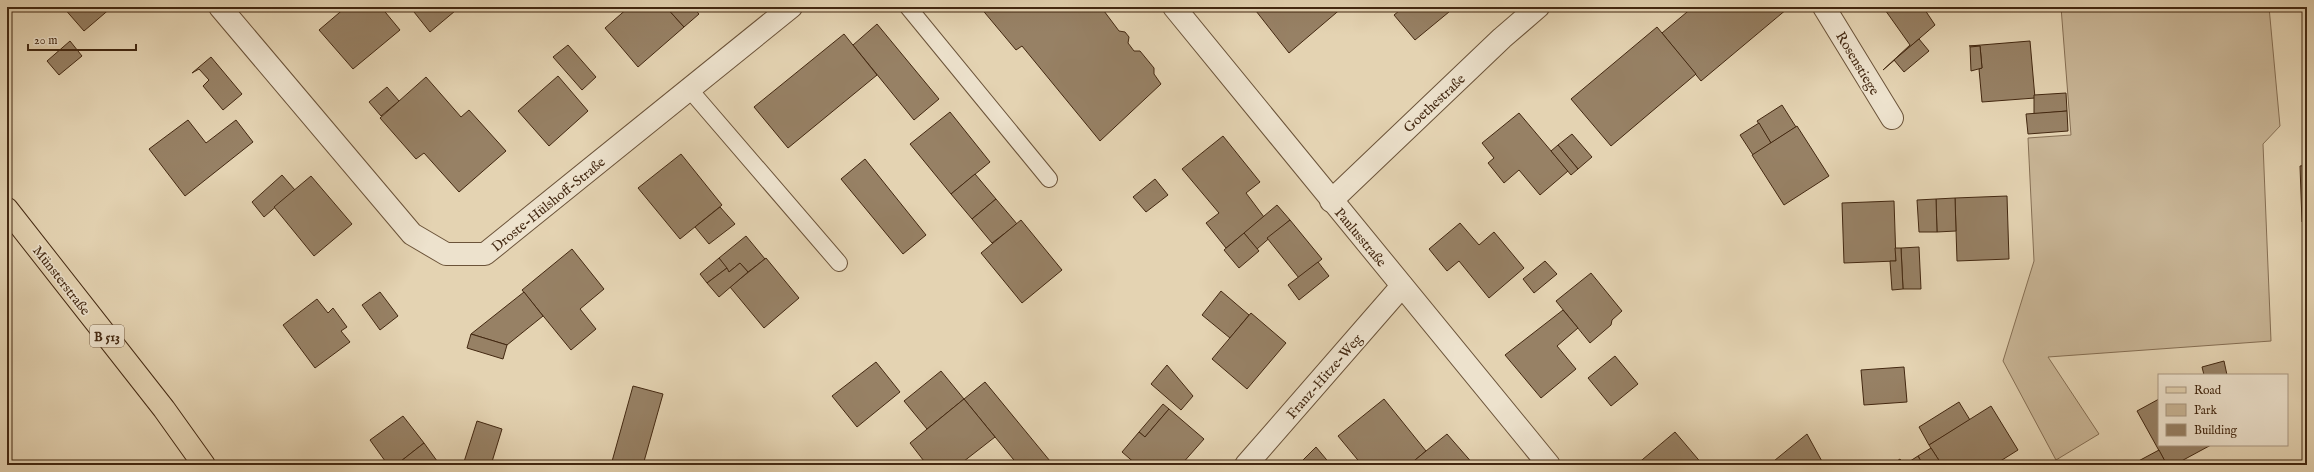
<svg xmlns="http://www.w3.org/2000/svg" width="2314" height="472" viewBox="0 0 2314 472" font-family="'IM FELL English',serif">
  <rect width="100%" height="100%" fill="#e4d3b2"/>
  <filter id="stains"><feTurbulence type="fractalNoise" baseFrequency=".005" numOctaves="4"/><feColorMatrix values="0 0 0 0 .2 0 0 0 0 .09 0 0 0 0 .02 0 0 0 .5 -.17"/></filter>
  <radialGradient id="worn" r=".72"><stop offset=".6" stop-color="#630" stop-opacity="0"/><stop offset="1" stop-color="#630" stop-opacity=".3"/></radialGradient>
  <path fill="#c9b697" stroke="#866f54" d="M2061 7H2269L2280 126 2263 144 2271 341 2048 357 2099 434 2056 460 2003 361 2034 261 2028 138 2071 135Z"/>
  <g fill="#978165" stroke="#432811">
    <path d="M63 7H112L84 31Z"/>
    <path d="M346 7H381L400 30 353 69 319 30Z"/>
    <path d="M410 7H451L455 11 430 32Z"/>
    <path d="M629 7H666L684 27 638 67 605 28Z"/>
    <path d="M666 7H693L699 14 684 27Z"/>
    <path d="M980 7H1101L1119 31 1125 32 1129 37 1128 43 1134 51H1140L1154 68V74L1161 84 1100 141 1022 46 1016 50Z"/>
    <path d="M1261 7H1343L1289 53 1256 11Z"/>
    <path d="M1404 7H1455L1415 40 1394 15Z"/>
    <path d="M1693 7H1785L1787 9 1701 81 1662 33Z"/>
    <path d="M1883 7H1923L1935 25 1883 70 1910 45Z"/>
    <path d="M877 24 939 99 914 120 853 45Z"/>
    <path d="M1657 27 1696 74 1611 146 1571 99Z"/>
    <path d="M844 34 877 75 788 148 754 107Z"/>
    <path d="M1919 39 1929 51 1904 72 1894 60Z"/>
    <path d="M70 41 82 56 59 75 47 61Z"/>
    <path d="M2030 41 2035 98 1982 102 1979 69 1982 68 1980 46H1969Z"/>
    <path d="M568 45 596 77 582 90 553 57Z"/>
    <path d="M1980 46 1982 68 1971 71 1970 47Z"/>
    <path d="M211 57 242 94 223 110 203 86 209 80 199 69 192 73Z"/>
    <path d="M558 76 588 111 549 146 518 111Z"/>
    <path d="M426 77 461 117 469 110 506 151 459 192 424 153 416 159 380 118Z"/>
    <path d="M387 87 399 101 381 116 369 102Z"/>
    <path d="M2066 93 2067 111 2034 114V95Z"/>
    <path d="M1782 105 1796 127 1771 143 1757 121Z"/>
    <path d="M2067 111 2068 131 2028 134 2026 114Z"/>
    <path d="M950 112 990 162 951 194 910 144Z"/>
    <path d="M1519 113 1568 171 1540 195 1519 170 1504 183 1488 163 1494 158 1482 143Z"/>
    <path d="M188 120 206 143 236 120 253 142 185 196 149 149Z"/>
    <path d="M1759 123 1771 143 1753 155 1740 135Z"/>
    <path d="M1797 126 1829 176 1784 205 1752 155Z"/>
    <path d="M1572 134 1592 157 1578 169 1558 145Z"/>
    <path d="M1223 136 1260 182 1246 193 1264 217 1226 248 1206 223 1219 213 1182 169Z"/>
    <path d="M1558 145 1578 169 1571 175 1551 151Z"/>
    <path d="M681 154 722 205 680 239 638 188Z"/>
    <path d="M865 159 926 235 903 254 841 179Z"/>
    <path d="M2307 165V222H2302L2300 166Z"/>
    <path d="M975 174 996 199 972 219 951 194Z"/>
    <path d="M282 175 295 190 264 217 252 202Z"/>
    <path d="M311 176 352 224 314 256 274 207Z"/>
    <path d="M1155 179 1168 195 1146 212 1133 197Z"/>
    <path d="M2007 196 2009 259 1957 261 1955 198Z"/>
    <path d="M1955 198 1956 231 1937 232 1936 199Z"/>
    <path d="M996 199 1017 224 992 243 972 219Z"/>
    <path d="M1936 199 1937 232H1919L1917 200Z"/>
    <path d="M1894 201 1896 261 1844 263 1842 203Z"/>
    <path d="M1277 205 1290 220 1257 249 1244 233Z"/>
    <path d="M720 207 735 224 709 244 695 227Z"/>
    <path d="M1021 220 1062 270 1022 303 981 253Z"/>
    <path d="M1290 220 1322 259 1299 278 1267 238Z"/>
    <path d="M1460 223 1479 245 1494 232 1524 268 1489 298 1459 261 1447 271 1429 249Z"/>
    <path d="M1244 233 1259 251 1239 268 1224 250Z"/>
    <path d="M746 236 765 259 748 272 740 263 729 272 719 258Z"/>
    <path d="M1919 247 1921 289H1903L1901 248Z"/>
    <path d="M1895 248H1901L1903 289 1892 290 1890 261H1896Z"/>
    <path d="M572 249 604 289 580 309 596 329 571 350 522 290Z"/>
    <path d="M719 258 727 268 707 283 700 274Z"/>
    <path d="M766 258 799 298 764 328 730 287Z"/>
    <path d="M1545 261 1557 274 1534 293 1523 279Z"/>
    <path d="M1318 262 1329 276 1299 300 1288 285Z"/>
    <path d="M740 263 748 272 719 297 707 283 727 268 729 272Z"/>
    <path d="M1591 273 1622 311 1612 320 1611 325 1590 343 1556 301Z"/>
    <path d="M1221 291 1249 315 1230 338 1202 315Z"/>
    <path d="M380 292 398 316 380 330 362 305Z"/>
    <path d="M524 292 543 316 507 345 471 334Z"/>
    <path d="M317 299 328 313 333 308 347 327 341 331 350 342 315 368 283 325Z"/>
    <path d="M1563 310 1578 328 1557 346 1576 369 1541 398 1505 355Z"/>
    <path d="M1251 313 1286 343 1247 389 1212 359Z"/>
    <path d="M471 334 507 345 503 359 467 348Z"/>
    <path d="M1615 356 1638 384 1611 406 1588 378Z"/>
    <path d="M2224 361 2227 375H2204L2202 367Z"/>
    <path d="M876 362 900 392 857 427 832 396Z"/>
    <path d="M1167 365 1193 396 1181 410 1151 384Z"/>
    <path d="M1904 367 1907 402 1864 405 1861 370Z"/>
    <path d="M941 371 964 399 927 429 904 401Z"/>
    <path d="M985 382 1050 461 1045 465H1018L964 399Z"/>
    <path d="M633 386 663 394 643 465H611Z"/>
    <path d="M964 399 995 437 959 465H927L910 443Z"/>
    <path d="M1384 399 1426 451 1409 465H1362L1338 436Z"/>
    <path d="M2159 399V445H2211L2174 465H2167L2137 411Z"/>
    <path d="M1959 402 1970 420 1929 445 1919 427Z"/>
    <path d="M1163 404 1169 409 1145 437 1139 432Z"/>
    <path d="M1991 406 2018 450 1994 465H1942L1929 445Z"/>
    <path d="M1169 409 1204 439 1181 465H1137L1122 452 1139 432 1145 437Z"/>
    <path d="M403 416 424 443 396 465H388L370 440Z"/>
    <path d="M477 421 502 429 491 465H463Z"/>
    <path d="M1675 432 1703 465H1636Z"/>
    <path d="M1447 434 1474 465H1409L1426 451Z"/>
    <path d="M1807 434 1824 465H1769Z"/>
    <path d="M424 443 440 465H396Z"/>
    <path d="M1316 447 1331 465H1298Z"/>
    <path d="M1931 448 1942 465H1923L1918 456Z"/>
    <path d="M2159 450 2167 465H2131Z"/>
    <path d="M1918 456 1923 465H1904Z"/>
    <path d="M1900 459 1904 465H1891Z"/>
  </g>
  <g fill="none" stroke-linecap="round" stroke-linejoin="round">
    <g stroke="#6b5339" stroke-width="18">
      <g id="service">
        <path d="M908 7 1049 179"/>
        <path d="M690 90 839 263"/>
      </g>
    </g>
    <g stroke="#6b5339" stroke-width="24">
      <g id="minor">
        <path d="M220 7 412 234 446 254H485L791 7"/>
        <path d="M1174 7 1549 465"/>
        <path d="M1824 7 1892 118"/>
        <path d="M1331 201 1502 38 1538 7"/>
        <path d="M1246 465 1402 286"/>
      </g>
    </g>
    <g stroke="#432811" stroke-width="24">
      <path id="primary" d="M7 209 164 409 204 465"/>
    </g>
    <use href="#service" stroke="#ede2cd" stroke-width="16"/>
    <use href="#minor" stroke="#ede2cd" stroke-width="22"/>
    <use href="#primary" stroke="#e4d3b2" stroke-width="22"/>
  </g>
  <g text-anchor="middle" stroke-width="3.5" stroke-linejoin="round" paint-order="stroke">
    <rect fill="#ede2cd" stroke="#766049" stroke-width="1" x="90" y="325" width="34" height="22" rx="3"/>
    <g font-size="13" font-weight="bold" fill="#432811">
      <text x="107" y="341">B 513</text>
    </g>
    <g font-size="14" fill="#432811" stroke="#ede2cd">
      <text transform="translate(1858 63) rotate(59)" y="5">Rosenstiege</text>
      <text transform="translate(1434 103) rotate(-43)" y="5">Goethestraße</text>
      <text transform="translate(548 204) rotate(-39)" y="5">Droste-Hülshoff-Straße</text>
      <text transform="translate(1361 237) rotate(50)" y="5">Paulusstraße</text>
      <text transform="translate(62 280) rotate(52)" y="5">Münsterstraße</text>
      <text transform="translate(1324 376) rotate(-49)" y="5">Franz-Hitze-Weg</text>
    </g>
  </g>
  <rect width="2314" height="472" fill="none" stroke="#e4d3b2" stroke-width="24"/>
  <rect x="8" y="8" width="2298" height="456" fill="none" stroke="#432811" stroke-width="2"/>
  <rect x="12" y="12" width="2290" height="448" fill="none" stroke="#432811"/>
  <rect x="2158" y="374" width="130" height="72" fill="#ede2cd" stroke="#a99882"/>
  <rect x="2166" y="387" width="20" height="6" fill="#e4d3b2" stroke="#a99882"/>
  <text x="2194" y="394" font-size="12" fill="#432811">Road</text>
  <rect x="2166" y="404" width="20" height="12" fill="#c9b697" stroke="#a99882"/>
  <text x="2194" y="414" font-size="12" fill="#432811">Park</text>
  <rect x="2166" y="424" width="20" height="12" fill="#978165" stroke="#a99882"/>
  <text x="2194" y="434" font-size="12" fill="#432811">Building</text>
  <path d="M28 44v6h108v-6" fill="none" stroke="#432811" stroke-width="2"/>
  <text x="34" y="44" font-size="12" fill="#432811" stroke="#ede2cd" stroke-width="3" paint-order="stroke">20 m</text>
  <rect width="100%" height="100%" filter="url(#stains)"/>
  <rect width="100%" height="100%" fill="url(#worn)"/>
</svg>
